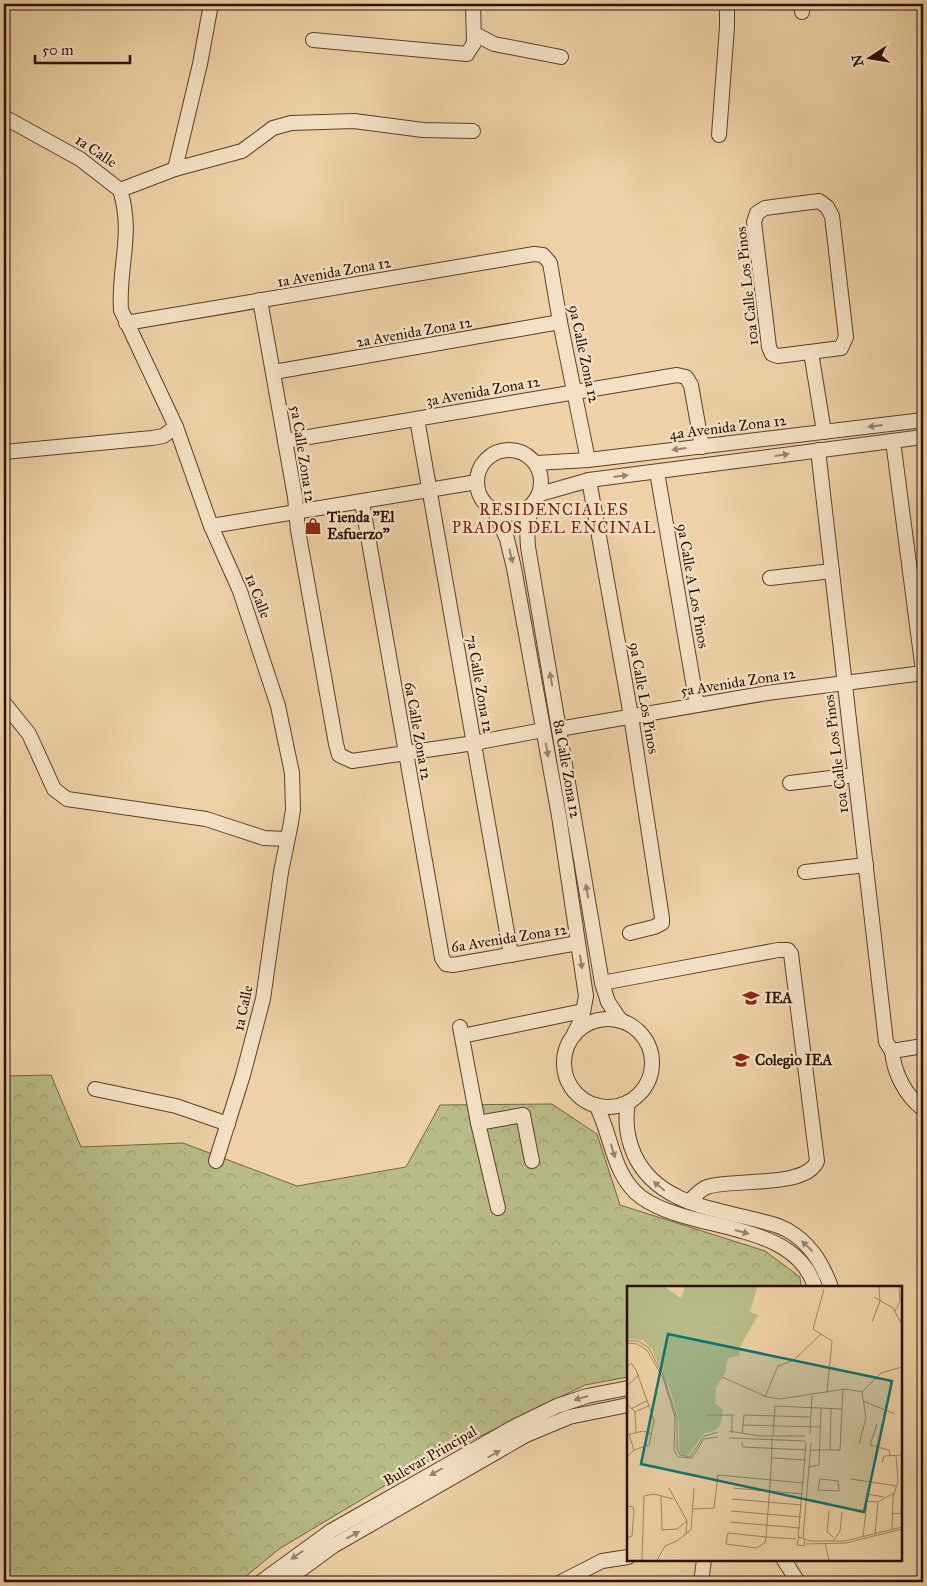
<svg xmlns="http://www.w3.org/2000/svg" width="927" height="1586" viewBox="0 0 927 1586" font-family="'IM FELL Great Primer',serif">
  <defs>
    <pattern id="forest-crowns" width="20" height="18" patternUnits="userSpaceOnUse" patternTransform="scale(1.25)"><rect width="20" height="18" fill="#b8bc88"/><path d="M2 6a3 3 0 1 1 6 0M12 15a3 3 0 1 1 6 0" fill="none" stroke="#9ea174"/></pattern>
  </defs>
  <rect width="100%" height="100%" fill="#eed1a6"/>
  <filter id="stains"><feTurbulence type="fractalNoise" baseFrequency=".004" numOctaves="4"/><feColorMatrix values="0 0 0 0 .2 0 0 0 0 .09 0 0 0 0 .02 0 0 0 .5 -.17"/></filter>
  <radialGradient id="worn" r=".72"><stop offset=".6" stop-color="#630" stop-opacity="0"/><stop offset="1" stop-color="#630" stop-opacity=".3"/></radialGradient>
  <path fill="url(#forest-crowns)" stroke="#726644" d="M51 1075 81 1147 183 1143 297 1186 406 1167 440 1105 552 1104 597 1134 620 1205 765 1251 800 1277 801 1287H628V1377L585 1385 411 1470 279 1549 239 1582H4V1076Z"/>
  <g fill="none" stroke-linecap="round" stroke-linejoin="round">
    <g stroke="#5c402a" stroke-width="16">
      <g id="minor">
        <path d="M802 4V12"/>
        <path d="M475 34 494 44 561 57"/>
        <path d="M313 40 467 54 474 43 473 4"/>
        <path d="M4 117 80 159 120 190C134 234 118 266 121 310L176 427 211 526 240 591 278 706 292 773 293 810 290 828 281 872 263 999 243 1075 216 1161"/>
        <path d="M719 135 727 27V4"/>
        <path d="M175 169 200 64 211 4"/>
        <path d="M120 190 175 169 242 151 273 128 291 123 354 121 423 130 473 131"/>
        <path d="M819 201 827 207 832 216 846 337 841 348 778 356 772 354 769 347 754 222 757 213 765 208Z"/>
        <path d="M260 300 295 497 298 530 336 744 339 755 352 761 474 743 543 730"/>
        <path d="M126 323 534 254 543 255 550 263 560 322 588 460"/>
        <path d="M811 352 824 432"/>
        <path d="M274 372 560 322"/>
        <path d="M417 419 511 955"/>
        <path d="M285 441 677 375 686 377 691 385 702 447"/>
        <path d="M893 441 923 671"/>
        <circle cx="509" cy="482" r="32"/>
        <path d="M818 450 886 1042 892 1051"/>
        <path d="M4 452 152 438 163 436 176 427"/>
        <path d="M536 463 588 460 923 420"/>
        <path d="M657 472 697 705"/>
        <path d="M589 480 631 716 662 918V923L654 927 630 933"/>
        <path d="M540 494 589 480 923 437"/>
        <path d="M362 502 442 958 446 964 453 965 578 943"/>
        <path d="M531 506 527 530 528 547 602 983 608 1002 621 1021"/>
        <path d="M494 510 507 539 514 568 559 816 586 996 582 1018 574 1034"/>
        <path d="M211 526 477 482"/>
        <path d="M770 578 832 571"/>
        <path d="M4 703 29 734 54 789 67 799 206 819 264 838 287 839"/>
        <path d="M559 729 767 693 923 673"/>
        <path d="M790 783 855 775"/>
        <path d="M805 872 866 865"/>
        <path d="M602 983 778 950H788L791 954 817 1161C806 1189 731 1178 707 1187 699 1190 695 1196 689 1202"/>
        <circle cx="608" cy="1063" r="44"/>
        <path d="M460 1027 478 1123 498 1208"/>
        <path d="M462 1036 583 1011"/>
        <path d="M892 1051C894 1073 905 1095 923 1109"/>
        <path d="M892 1051 923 1046"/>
        <path d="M95 1089 176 1106 228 1124"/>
        <path d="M628 1102C625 1119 627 1138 634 1154 655 1201 708 1208 753 1219 768 1223 782 1225 795 1235 814 1249 823 1266 831 1287"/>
        <path d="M596 1105C612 1135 612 1175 641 1197 690 1233 794 1219 815 1287"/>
        <path d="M478 1123 523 1115 532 1161"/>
        <path d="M784 1560 798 1582"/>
        <path d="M261 1582 331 1531 516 1426 557 1406 587 1396 628 1388"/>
        <path d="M284 1582 333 1546 526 1435 569 1417 628 1405"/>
        <path d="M561 1582 602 1561 628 1557"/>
        <path d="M701 1582 704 1560"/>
      </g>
    </g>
    <use href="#minor" stroke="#f4e1c5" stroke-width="14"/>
  </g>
  <defs><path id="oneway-solid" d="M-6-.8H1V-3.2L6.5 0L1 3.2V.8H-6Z" transform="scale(1.25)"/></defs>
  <g fill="#9a836c">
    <use href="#oneway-solid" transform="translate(875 426) rotate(173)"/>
    <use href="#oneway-solid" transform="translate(679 449) rotate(173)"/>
    <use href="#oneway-solid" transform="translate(782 455) rotate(-8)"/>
    <use href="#oneway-solid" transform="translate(621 476) rotate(-7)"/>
    <use href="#oneway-solid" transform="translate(511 556) rotate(76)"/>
    <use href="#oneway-solid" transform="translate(551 679) rotate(-100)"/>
    <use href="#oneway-solid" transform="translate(547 750) rotate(80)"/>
    <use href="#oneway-solid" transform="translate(587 891) rotate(-99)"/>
    <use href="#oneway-solid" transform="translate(581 962) rotate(81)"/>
    <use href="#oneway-solid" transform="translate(613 1151) rotate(74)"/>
    <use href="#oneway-solid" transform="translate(659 1186) rotate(-141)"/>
    <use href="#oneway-solid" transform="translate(742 1232) rotate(15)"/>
    <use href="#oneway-solid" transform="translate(807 1246) rotate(-136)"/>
    <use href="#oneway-solid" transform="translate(581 1398) rotate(164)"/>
    <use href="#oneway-solid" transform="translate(494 1454) rotate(-30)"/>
    <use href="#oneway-solid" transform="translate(436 1472) rotate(150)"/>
    <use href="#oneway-solid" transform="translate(353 1535) rotate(-29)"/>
    <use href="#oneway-solid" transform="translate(297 1555) rotate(145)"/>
  </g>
  <defs>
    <g id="shop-bare" transform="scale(1.35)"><path d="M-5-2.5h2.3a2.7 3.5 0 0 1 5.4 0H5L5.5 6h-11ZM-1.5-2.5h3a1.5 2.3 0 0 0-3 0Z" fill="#8f2418" stroke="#f4e1c5" stroke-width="2.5" paint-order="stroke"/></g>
    <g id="school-bare" transform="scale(1.35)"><path d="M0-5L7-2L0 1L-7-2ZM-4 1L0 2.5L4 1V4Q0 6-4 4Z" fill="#8f2418" stroke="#f4e1c5" stroke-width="2.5" paint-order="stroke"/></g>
  </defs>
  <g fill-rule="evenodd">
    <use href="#shop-bare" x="313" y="526"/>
    <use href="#school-bare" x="751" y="998"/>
    <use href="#school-bare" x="741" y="1060"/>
  </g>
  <g text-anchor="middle" stroke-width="4.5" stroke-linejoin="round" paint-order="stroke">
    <g font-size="15" fill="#2b1000" stroke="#f4e1c5">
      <text transform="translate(96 151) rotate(34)" y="5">1a Calle</text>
      <text transform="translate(334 272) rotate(-10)" y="5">1a Avenida Zona 12</text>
      <text transform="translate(747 286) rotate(-96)" y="5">10a Calle Los Pinos</text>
      <text transform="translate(414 332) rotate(-10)" y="5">2a Avenida Zona 12</text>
      <text transform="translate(584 354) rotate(78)" y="5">9a Calle Zona 12</text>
      <text transform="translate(483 391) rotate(-10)" y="5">3a Avenida Zona 12</text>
      <text transform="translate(728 427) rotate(-7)" y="5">4a Avenida Zona 12</text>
      <text transform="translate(303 454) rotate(81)" y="5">5a Calle Zona 12</text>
      <text transform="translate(693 586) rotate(80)" y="5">9a Calle A Los Pinos</text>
      <text transform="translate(258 596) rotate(69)" y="5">1a Calle</text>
      <text transform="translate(738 682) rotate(-9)" y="5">5a Avenida Zona 12</text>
      <text transform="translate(480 684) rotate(80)" y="5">7a Calle Zona 12</text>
      <text transform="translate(644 698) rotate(80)" y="5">9a Calle Los Pinos</text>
      <text transform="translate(418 731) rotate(80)" y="5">6a Calle Zona 12</text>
      <text transform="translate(836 754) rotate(-97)" y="5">10a Calle Los Pinos</text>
      <text transform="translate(567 769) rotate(80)" y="5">8a Calle Zona 12</text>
      <text transform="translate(509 938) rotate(-9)" y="5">6a Avenida Zona 12</text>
      <text transform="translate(243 1008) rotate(-78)" y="5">1a Calle</text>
      <text transform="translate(430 1456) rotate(-30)" y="5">Bulevar Principal</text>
    </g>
    <g font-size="15" font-weight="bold" fill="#2b1000" stroke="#f4e1c5" text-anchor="start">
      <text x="327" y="522">Tienda "El<tspan x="327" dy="17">Esfuerzo"</tspan></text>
      <text x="765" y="1003">IEA</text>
      <text x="755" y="1065">Colegio IEA</text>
    </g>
    <g font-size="16" letter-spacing="1" fill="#7a1f14" stroke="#f4e1c5">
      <text x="554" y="515">RESIDENCIALES<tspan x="554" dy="18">PRADOS DEL ENCINAL</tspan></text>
    </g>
  </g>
  <g transform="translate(627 1286)">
    <rect width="275" height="275" fill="#eed1a6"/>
    <path d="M58 1H122L113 25 92 42 81 40 54 12Z" fill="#b8bc88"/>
    <path d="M1 1H38L65 20 81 40 92 42 113 25 122 1H130L123 26 131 29 114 59 112 70 101 72 98 87 89 102 88 117 96 124 93 140 87 145 77 147 61 170 54 169 52 164V136L45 109 25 63 16 54 0 53Z" fill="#b8bc88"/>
    <path fill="none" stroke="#a08464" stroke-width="1" d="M197 3 186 43 205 55 200 107M247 11 266 22 275 39M268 25 273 15 272 1M245 36 253 15 252 1M0 55H11L22 62 36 89 50 132V163L53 169 63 171 77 150 91 146M0 57 10 58 20 64 36 92 48 131 47 164 51 171 65 172 77 153 91 151M0 81 4 77 9 84 27 134 22 159 7 164 0 171M95 91 140 111 153 113 218 103 235 106 254 87 275 81M0 100 12 89M138 111 151 80 167 74 194 48M236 115 268 128M0 118 8 126 9 146M4 123 21 114M8 126 23 119M80 129H107M250 138 243 159 262 164 263 170M115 139 193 141M102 145 133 150H178M105 147V129M115 148 117 129 183 131M183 148 185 110M0 149 16 145 25 148M2 149 7 164M146 150 148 120 215 123M102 152 178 155M145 152 144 186 139 251 138 257 129 262 99 258 101 247 139 251 169 253M115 156 116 161 180 164M232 158 239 132 235 106M183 164H213L216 104M203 164 204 123M145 172 179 174M255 177 257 170 275 169M182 181 192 179 194 122M193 193 211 195 212 205 191 204ZM224 193 270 200M42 202 60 235 59 248M106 202 176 208M239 208 257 211M34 210 35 244 50 243 60 235M105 213 175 219M0 220 6 221 7 225 5 250 0 252M66 223 87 222 91 189 177 197M104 225 174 231M202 225 200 246 206 251M264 228 274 227 275 213M103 236 173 242M265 244 266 211 271 195 269 170M248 248 251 216M236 251 240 215 251 216 267 207M171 252 179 156M176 252 184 157M178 253 177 260 170 259 172 251 183 255H218L275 241M206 255 213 245 215 226M198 257 202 274M179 258 219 257 275 243M15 274 17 210 27 208 46 213M30 274 38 260 50 255 64 244 67 202"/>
    <path fill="#0f766e" fill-opacity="0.15" stroke="#0f766e" stroke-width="2.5" d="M41 48 265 95 237 226 14 178Z"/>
    <rect width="275" height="275" fill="none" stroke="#2b1000" stroke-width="2.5"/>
  </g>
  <rect width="927" height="1586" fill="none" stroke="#eed1a6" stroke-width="20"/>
  <rect x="5" y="5" width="917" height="1576" fill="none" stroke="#2b1000" stroke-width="2.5"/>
  <rect x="10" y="10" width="907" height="1566" fill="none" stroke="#2b1000"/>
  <g transform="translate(870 58) rotate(258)" stroke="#f4e1c5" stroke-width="4" paint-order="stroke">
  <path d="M0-4L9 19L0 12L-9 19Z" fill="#2b1000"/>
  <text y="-8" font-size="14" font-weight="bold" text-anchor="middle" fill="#2b1000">N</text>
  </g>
  <path d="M35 55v8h95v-8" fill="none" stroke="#2b1000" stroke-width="2.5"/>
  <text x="42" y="55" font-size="15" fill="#2b1000" stroke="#f4e1c5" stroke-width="4" paint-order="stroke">50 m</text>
  <rect width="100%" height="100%" filter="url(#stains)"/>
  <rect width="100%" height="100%" fill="url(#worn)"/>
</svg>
